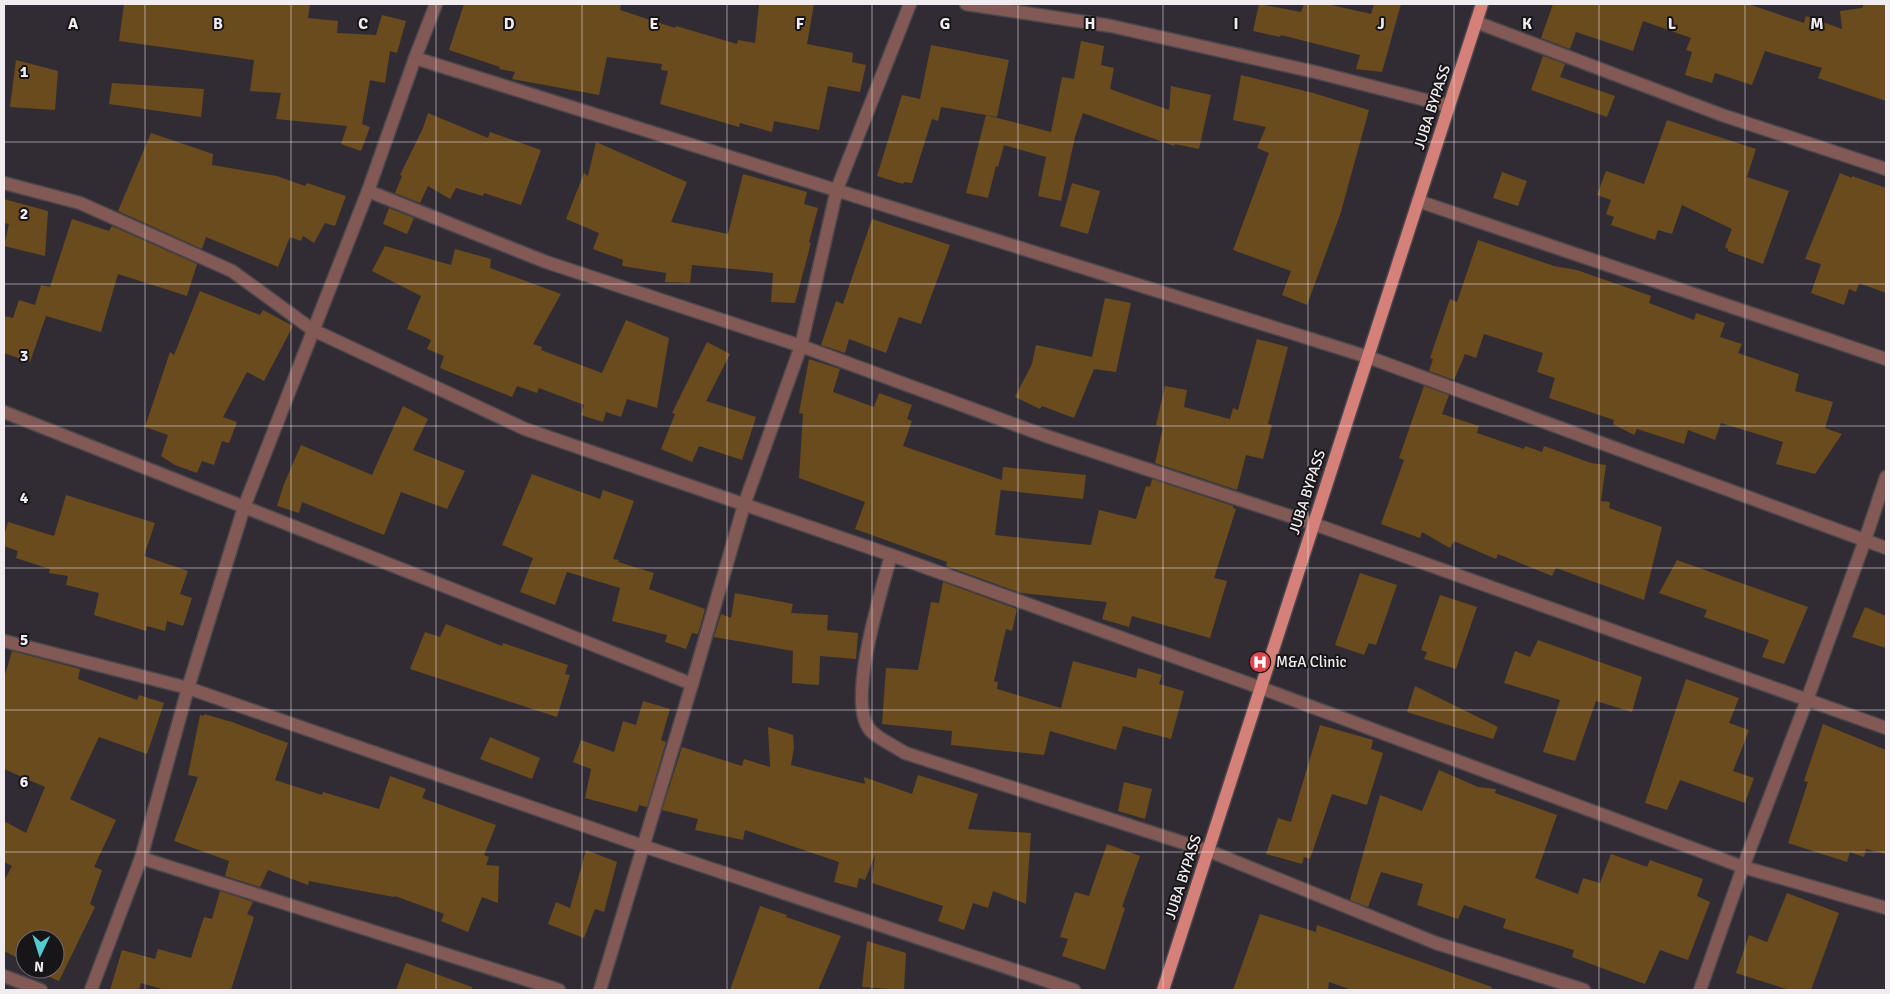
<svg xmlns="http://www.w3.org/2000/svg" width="1890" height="994" viewBox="0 0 1890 994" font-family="Signika,sans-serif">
  <rect width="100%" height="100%" fill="#312c33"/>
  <g fill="#6a4b1d">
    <path d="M124 4H310L308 18 338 21 337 33 376 35 382 15 406 21 397 53 390 51 385 83 370 80 362 124 370 127 361 151 341 144 347 126 276 119 281 93 250 91 254 60 119 41Z"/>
    <path d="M464 4H621L620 10 675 28 676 26 737 44 738 40 755 43 759 4H814L807 44 853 53 852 62 866 65 860 92 828 86 819 130 774 121 772 132 740 123 739 127 660 104 668 71 661 70 662 64 607 57 599 95 512 79 515 72 499 69 500 67 449 50Z"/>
    <path d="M1259 4 1301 12 1304 4H1327L1371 14 1374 4H1401L1382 72 1356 69 1360 55 1281 35 1280 37 1253 31Z"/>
    <path d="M1553 4H1748L1804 23 1806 16 1842 29 1840 11 1862 8 1864 4H1886V101L1818 78 1822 68 1765 51 1752 85 1715 73 1712 83 1685 75 1692 52 1686 50 1691 38 1643 21 1633 51 1576 32 1570 49 1541 38Z"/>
    <path d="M1081 41 1104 46 1101 65 1114 68 1110 89 1169 110 1171 86 1211 95 1199 149 1175 144 1174 146 1083 113 1075 137 1061 201 1038 196 1046 157 1004 145 998 167 996 166 988 198 966 193 986 115 1051 132 1062 77 1074 79Z"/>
    <path d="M931 45 1009 60 997 117 941 107 938 121 932 119 912 183 904 182 903 184 877 176 902 95 920 99Z"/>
    <path d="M1543 56 1565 64 1560 77 1615 96 1607 117 1531 90Z"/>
    <path d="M16 60 58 71 55 110 10 107Z"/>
    <path d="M1241 75 1313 93 1369 110 1340 215 1307 305 1282 295 1291 271 1233 250 1269 153 1257 148 1266 127 1233 120Z"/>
    <path d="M112 83 204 89 201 117 109 104Z"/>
    <path d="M428 113 488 138 490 132 541 150 521 205 484 193 483 196 456 188 450 199 428 186 420 203 395 193 402 176 400 175 423 128Z"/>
    <path d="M1667 120 1756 149 1747 177 1789 191 1763 264 1728 251V249L1725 247 1732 229 1682 205 1672 234 1658 230 1655 240 1611 225 1614 217 1606 214 1611 200 1597 195 1606 171 1644 184Z"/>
    <path d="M151 133 213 154 212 165 277 176 305 186 307 183 346 196 335 226 325 223 314 243 303 236 301 241 290 237 278 267 206 237 202 249 118 211Z"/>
    <path d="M596 142 687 182 671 222 728 234 743 174 807 192 804 204 818 208 809 242 811 243 795 303 771 302 773 273 692 265 690 283 665 282 666 273 622 266 623 260 593 249 599 233 566 219 584 173 588 176Z"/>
    <path d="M1502 172 1527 181 1518 206 1493 198Z"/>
    <path d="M1840 173 1852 178V176L1886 188V293L1859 283 1856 292 1849 289 1844 305 1811 293 1821 264 1805 259Z"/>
    <path d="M1072 183 1100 191 1088 234 1060 226Z"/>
    <path d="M4 199 48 211 45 256 4 246 9 224 4 223Z"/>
    <path d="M389 208 414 218 407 234 383 224Z"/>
    <path d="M72 219 109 231 112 226 197 264 187 296 118 274 101 332 46 316 30 362 4 353V316L13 318 19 300 35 305 41 285 50 287Z"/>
    <path d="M872 219 950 245 921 324 899 317 886 353 849 339 845 353 821 345 836 301 843 304Z"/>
    <path d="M1478 240 1554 266 1577 270 1651 296 1649 303 1694 320 1696 313 1725 323 1720 337 1742 344 1738 353 1799 374 1795 391 1833 402 1825 428 1842 434 1815 474 1776 464 1783 442 1721 423 1715 440 1688 430 1684 444 1637 429 1634 435 1613 424 1614 420 1549 398 1555 378 1537 372 1543 353 1484 334 1476 358 1465 354 1454 380 1429 371 1433 359 1430 358 1450 299 1457 302Z"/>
    <path d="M385 246 451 265 455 249 491 259 490 268 561 294 533 344 542 347 541 350 602 373 626 320 669 338 657 408 627 399 621 417 606 412 603 422 581 415 584 405 539 388 537 393 517 386 512 397 440 368 444 356 427 349 431 340 407 329 421 296 372 271Z"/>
    <path d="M200 291 260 315 263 310 293 326 264 381 247 372 223 417 237 422 229 443 222 441 214 465 202 461 197 473 175 465 161 456 168 435 145 427 170 352 174 355Z"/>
    <path d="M1105 298 1131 303 1116 372 1094 369 1074 418 1042 406 1040 409 1015 397 1032 364 1036 345 1092 357Z"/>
    <path d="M1257 339 1288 347 1268 424 1272 425 1263 459 1246 455 1237 490 1155 463 1163 427 1156 425 1165 386 1187 390 1184 407 1230 419 1233 408 1238 410Z"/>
    <path d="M707 342 730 354 706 401 756 417 742 460 699 446 692 462 661 449 675 414 672 413Z"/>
    <path d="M809 359 840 369 833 392 874 407 879 393 912 405 907 419 912 421 903 446 1002 480 1003 467 1086 475 1083 499 1001 490V488L995 535 1091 545 1099 510 1136 519 1146 486 1150 487 1152 479 1233 506V508L1236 509 1214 578 1227 581 1210 638 1132 616 1129 627 1102 619 1107 602 1021 593 946 566 947 562 855 529 865 502 799 478 803 414 799 413Z"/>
    <path d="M1424 386 1449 395 1442 414 1479 426 1477 433 1524 449 1525 446 1542 452 1544 446 1591 463 1606 465 1601 501 1610 502 1609 508 1662 527 1644 600 1556 568 1552 576 1498 554 1496 559 1454 541 1450 548 1422 532 1420 538 1381 524 1404 460 1399 458Z"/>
    <path d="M403 406 428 419 413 450 465 471 447 509 401 492 384 535 302 502 299 513 277 506 284 484 301 445 372 475Z"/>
    <path d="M532 474 600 499 603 490 634 501 613 559 619 560 618 562 654 573 649 589 705 609 698 634 692 633 686 649 665 642 667 635 612 621 620 588 567 572 555 605 520 592 533 558 502 545Z"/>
    <path d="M66 495 155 523 144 556 188 571 180 594 192 598 183 626 167 621 165 631 147 626 146 631 94 615 99 593 66 585 68 576 49 573 50 569 16 558 18 551 4 546V536L8 522 54 536Z"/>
    <path d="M1677 560 1808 607 1784 664 1762 657 1769 640 1704 617 1707 610 1659 593Z"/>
    <path d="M1360 573 1397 585 1376 645 1369 643 1364 655 1335 645Z"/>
    <path d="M943 582 1017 609 1012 631 1006 629 994 681 998 682 997 689 1061 708 1073 661 1136 678 1138 668 1162 675 1159 684 1184 691 1171 739 1123 726 1116 750 1050 731 1044 755 951 745 952 731 882 724 886 668 918 670 931 602 939 603Z"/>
    <path d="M735 593 793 604 791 613 828 615 827 630 858 633 856 659 820 656 819 685 792 683 793 651 714 637 721 614 731 618Z"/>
    <path d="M1440 595 1477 607 1456 669 1424 659 1427 652 1421 650Z"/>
    <path d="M1865 607 1886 616V648L1852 637Z"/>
    <path d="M446 624 502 646 503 643 568 665 565 674 570 675 557 717 410 669 425 632 440 637Z"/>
    <path d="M1538 640 1642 677 1632 712 1596 701 1575 761 1543 752 1560 700 1504 683 1515 651 1530 657Z"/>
    <path d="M12 651 80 669 78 679 137 700 139 695 164 703 147 754 99 737 70 799 116 820 94 867 102 870 90 904 95 907 59 981 38 972 39 969H55V939H25V962L4 951V881L12 866 4 862V821L26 833 45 787 4 769V678Z"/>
    <path d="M1686 679 1739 698 1729 723 1749 730 1733 771 1754 778 1745 803 1680 780 1667 810 1645 803Z"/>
    <path d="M1415 686 1498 727 1493 739 1407 712Z"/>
    <path d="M643 701 670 709 661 740 666 742 647 807 639 805 637 812 585 798 591 769 573 762 581 740 614 752 623 721 636 725Z"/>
    <path d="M204 714 232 722 288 743 275 780 322 795 323 792 379 809 390 776 426 789 422 798 496 825 484 855 489 857 486 865 499 866 498 903 482 897 468 932 441 921 444 914 395 896 394 897 309 881 308 885 268 870 260 887 225 876 229 861 174 841 198 777 188 775 200 715 204 716Z"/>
    <path d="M1823 724 1886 750V854L1866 849 1864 857 1850 852 1847 862 1788 843 1808 782 1804 781Z"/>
    <path d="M1320 725 1373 740 1371 749 1383 753 1367 805 1332 794 1310 859 1304 857 1302 864 1266 854 1278 818 1291 822Z"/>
    <path d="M768 727 793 735 794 748 791 765 865 784 864 777 912 794 918 775 978 794 968 829 1031 833 1026 904 993 891 988 908 973 903 964 930 938 921 943 906 872 883 875 855 865 880 859 878 857 888 834 882 839 862 745 830 743 840 695 830 698 819 662 810 682 747 742 766 744 759 770 767Z"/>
    <path d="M490 737 540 758 532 779 480 759Z"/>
    <path d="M1439 770 1478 787 1496 789 1495 793 1557 815 1535 878 1578 894 1583 878 1600 883 1611 854 1647 867 1650 860 1703 879 1697 896 1710 902 1688 960 1660 950 1645 984 1572 957 1574 950 1503 928 1506 919 1464 905 1458 919 1417 905 1423 884 1381 872 1368 907 1350 900 1380 795 1422 811Z"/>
    <path d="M1124 782 1152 789 1145 819 1118 811Z"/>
    <path d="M1107 844 1140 856 1122 907 1125 908 1105 970 1062 956 1068 939 1060 937 1075 892 1089 896Z"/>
    <path d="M586 850 617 862 604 912 595 909 584 938 548 924 556 902 570 908Z"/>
    <path d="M220 891 253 902 247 914 254 917 231 990H165L141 983 139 990H110L122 950 155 959 158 949 191 958 204 917 212 919Z"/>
    <path d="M1787 893 1839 913 1811 990H1789L1736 973 1749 935 1767 942Z"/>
    <path d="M760 906 787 915 786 917 841 936 818 990H730Z"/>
    <path d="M1260 914 1316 932 1317 925 1492 987 1491 990H1352L1329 982 1328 990H1233Z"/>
    <path d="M867 941 906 953 904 990 862 987Z"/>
    <path d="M406 963 472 987V990H396Z"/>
  </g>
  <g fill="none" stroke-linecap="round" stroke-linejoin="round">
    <g stroke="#4c474d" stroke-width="15">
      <g id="minor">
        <path d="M966 4 1111 26 1315 72 1449 106"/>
        <path d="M1476 22 1722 115 1886 169"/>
        <path d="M415 58 1368 357 1886 548"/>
        <path d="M4 183 80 203 232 271 313 330 525 429 891 555 1261 688 1743 867 1886 908"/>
        <path d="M368 191 546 262 801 346 1046 436 1314 524 1886 728"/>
        <path d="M1418 201 1886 359"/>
        <path d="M4 412 692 684"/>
        <path d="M891 555C882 589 846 702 870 730 877 738 896 747 905 753L1209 851 1436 943 1584 990"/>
        <path d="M4 641 188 688 643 846 1074 990"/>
        <path d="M141 858 559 990"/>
        <path d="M4 976 41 990"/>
        <path d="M91 990 141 858 188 688 244 507 368 191 415 58 436 4"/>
        <path d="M600 990 692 684 744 505 801 346 837 189 910 4"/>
        <path d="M1700 990 1743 867 1807 700 1865 540 1886 477"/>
      </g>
    </g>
    <g stroke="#4c474d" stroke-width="15">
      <path id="major" d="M1163 990 1482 4"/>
    </g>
    <use href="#minor" stroke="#835955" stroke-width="12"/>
    <use href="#major" stroke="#d5817a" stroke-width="12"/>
  </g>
  <path fill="none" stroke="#f0ecf0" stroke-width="1" stroke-opacity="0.55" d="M145 4V990M291 4V990M436 4V990M582 4V990M727 4V990M872 4V990M1018 4V990M1163 4V990M1308 4V990M1454 4V990M1599 4V990M1745 4V990M4 142H1886M4 284H1886M4 426H1886M4 568H1886M4 710H1886M4 852H1886"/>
  <defs>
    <g id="hospital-disc" transform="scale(1.125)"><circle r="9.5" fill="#e0444e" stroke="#181518"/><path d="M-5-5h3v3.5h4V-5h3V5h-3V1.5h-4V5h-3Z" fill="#fff"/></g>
  </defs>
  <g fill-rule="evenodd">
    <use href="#hospital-disc" x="1260" y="662"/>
  </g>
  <g text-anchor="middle" stroke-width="4" stroke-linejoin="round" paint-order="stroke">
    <g font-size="15" fill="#f0ecf0" stroke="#181518">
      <text transform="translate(1432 107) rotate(-72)" y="5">JUBA BYPASS</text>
      <text transform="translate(1307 492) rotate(-72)" y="5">JUBA BYPASS</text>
      <text transform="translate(1183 877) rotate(-72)" y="5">JUBA BYPASS</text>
    </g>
    <g font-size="15" fill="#f0ecf0" stroke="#181518" text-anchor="start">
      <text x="1276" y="667">M&amp;A Clinic</text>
    </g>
  </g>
  <g font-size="16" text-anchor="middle" font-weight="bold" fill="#f0ecf0" stroke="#181518" stroke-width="4" stroke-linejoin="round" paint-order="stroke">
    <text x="73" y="29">A</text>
    <text x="218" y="29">B</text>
    <text x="363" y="29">C</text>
    <text x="509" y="29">D</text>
    <text x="654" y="29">E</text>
    <text x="800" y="29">F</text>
    <text x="945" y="29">G</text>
    <text x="1090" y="29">H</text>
    <text x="1236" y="29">I</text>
    <text x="1381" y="29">J</text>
    <text x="1527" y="29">K</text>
    <text x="1672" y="29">L</text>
    <text x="1817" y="29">M</text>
    <text x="24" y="77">1</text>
    <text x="24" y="219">2</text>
    <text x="24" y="361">3</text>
    <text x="24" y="503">4</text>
    <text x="24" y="645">5</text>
    <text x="24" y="787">6</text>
  </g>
  <rect width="1890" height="994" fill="none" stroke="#f0ecf0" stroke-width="10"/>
  <g transform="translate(40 954) rotate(184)"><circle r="24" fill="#181518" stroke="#6e6b6e"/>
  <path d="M0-4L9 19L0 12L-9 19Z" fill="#52cdce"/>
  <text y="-8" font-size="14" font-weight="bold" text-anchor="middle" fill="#f0ecf0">N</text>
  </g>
</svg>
